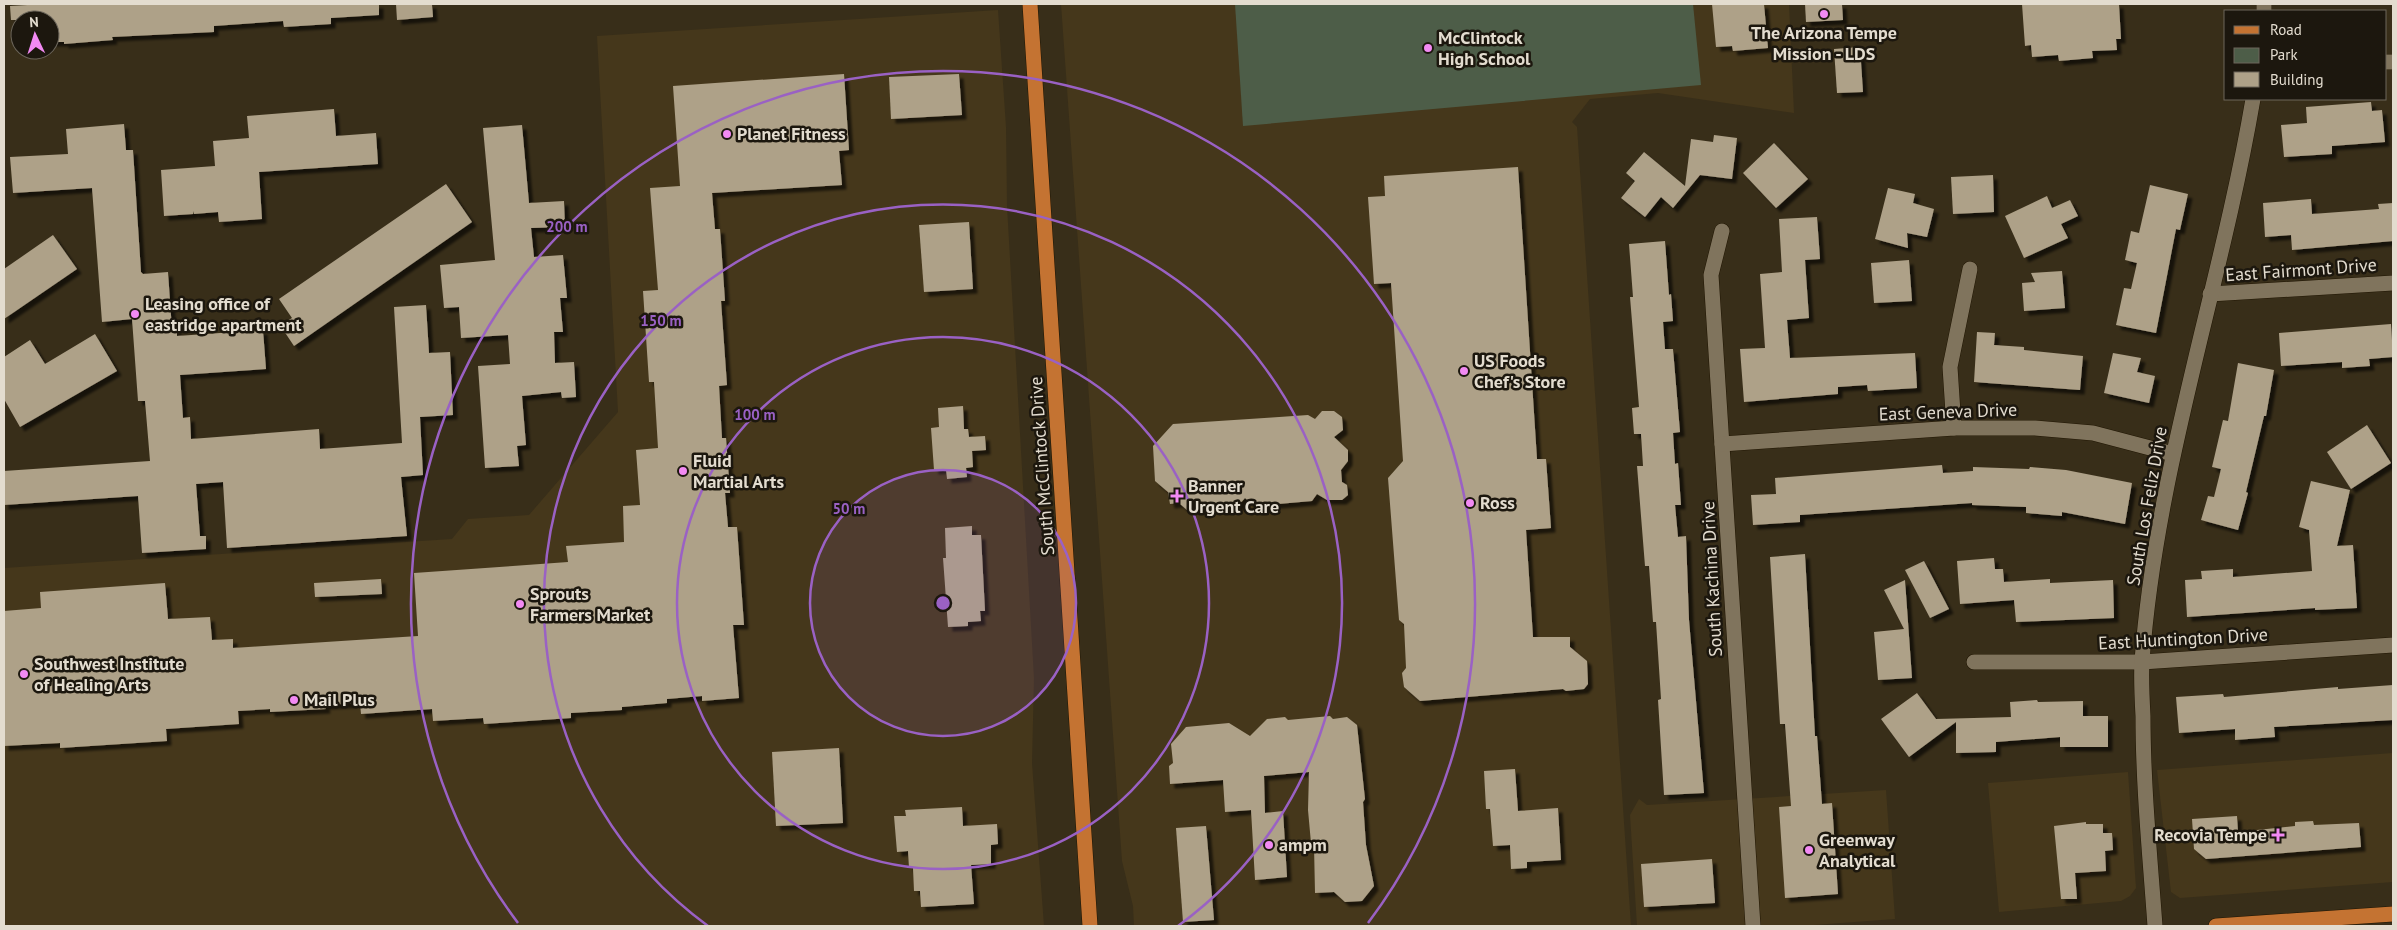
<svg xmlns="http://www.w3.org/2000/svg" width="2397" height="930" viewBox="0 0 2397 930" font-family="'PT Sans',sans-serif">
  <defs>
    <filter id="shadow"><feDropShadow dx="4.5" dy="4.5" stdDeviation="1" flood-color="#0009"/></filter>
  </defs>
  <rect width="100%" height="100%" fill="#382e19"/>
  <g fill="#45371b">
    <path d="M1061 4H1789L1794 113 1658 93 1590 99 1572 122 1577 127 1631 926H1134L1133 906 1122 861Z"/>
    <path d="M998 10 1006 127 1007 206 1034 678 1032 763 1044 926H4V568L452 539 468 519 529 515 618 412 597 36Z"/>
    <path d="M2393 753V882L2180 898 2171 892 2157 770Z"/>
    <path d="M2128 772 2136 888 2130 896 2121 901 1999 912 1988 783Z"/>
    <path d="M1886 790 1895 919 1801 926H1637L1630 815 1639 799 1647 805Z"/>
  </g>
  <path fill="#4d5d48" d="M1235 4H1693L1701 85 1243 126Z"/>
  <g fill="#aea188" filter="url(#shadow)">
    <path d="M45 4H379V15L331 18V24L284 27 283 21 214 26V32L112 37 113 40 64 44V42H50V20H11L10 6Z"/>
    <path d="M396 4H432L433 17 397 20Z"/>
    <path d="M1712 4H1764L1768 48 1733 51 1732 46 1716 47Z"/>
    <path d="M1805 4H1842L1843 20 1806 22Z"/>
    <path d="M2022 4H2119L2121 39H2116L2117 50 2092 51 2093 58 2059 61 2058 55 2032 57 2031 45 2025 46Z"/>
    <path d="M1860 47 1863 92 1837 93 1834 49Z"/>
    <path d="M844 74 849 150 839 151 842 185 712 193 715 229H720L725 301H721L727 385 719 386 722 438H726L730 493H725L728 527H737L744 625H733L739 698 702 701V696L667 699V703L622 707V710L571 713V718L484 724 483 718 433 721 432 709 361 714 360 703 325 705 326 709 270 712V709L238 711 239 724 166 729 167 741 60 748V743L4 746V611L41 608 40 592 165 583 168 619 210 617 212 640 233 639V648L418 636 414 573 568 562 566 546 624 542 623 506 640 505 636 450 658 448 654 382H649L643 291 658 290 650 188 680 186 673 86Z"/>
    <path d="M959 74 962 115 891 119 889 77Z"/>
    <path d="M2371 102 2372 111 2382 110 2385 142 2332 146V154L2284 157 2281 125 2307 123 2306 107Z"/>
    <path d="M334 109 336 136 376 133 378 164 259 172 262 219 219 222 218 212 194 214 193 211V214L164 216 161 170 215 166 213 141 249 138 247 116Z"/>
    <path d="M124 124 126 150H133L141 272 143 274 168 272 172 330 177 329V336L263 330 266 369 180 375 183 418 190 417 191 439 319 429 320 449 402 443 394 307 426 305 429 353 450 352 453 415 420 417 423 475 401 477 407 536 227 548 223 482 196 484 200 536H206V549L142 553 138 496 4 505V471L150 461 145 401H138L132 319 102 322 92 188 13 193 10 157 68 154 66 129Z"/>
    <path d="M522 125 529 203 564 201 565 227 531 228 534 257 563 255 567 298H560L563 332H554L555 363 574 362 576 397 562 398 561 392 522 396 526 445 517 446 519 466 485 468 478 366 510 364 508 335 461 338 459 307 444 308 440 265 495 260 483 128Z"/>
    <path d="M1714 135 1737 138 1732 179 1700 175 1673 208 1661 197 1645 217 1621 198 1635 181 1626 173 1644 152 1685 186 1691 139 1713 142Z"/>
    <path d="M1774 143 1808 179 1776 208 1743 173Z"/>
    <path d="M1518 167 1537 459H1546L1551 528 1526 530 1533 637H1570V647L1587 661 1588 684 1584 689 1566 691 1563 689 1420 701 1404 687 1402 673 1406 668 1404 624 1399 620 1388 478 1403 461 1391 283 1374 284 1368 197 1385 196 1384 176Z"/>
    <path d="M1993 175 1994 212 1953 214 1951 177Z"/>
    <path d="M446 184 472 222 294 346 280 325 292 318 279 299Z"/>
    <path d="M2150 185 2188 194 2180 230 2176 229 2156 333 2116 325 2124 288 2131 289 2137 263 2125 260 2131 231 2139 233Z"/>
    <path d="M1888 188 1915 194 1913 203 1934 209 1927 237 1907 233 1908 248 1875 239Z"/>
    <path d="M2047 196 2052 208 2070 200 2078 216 2061 224 2068 238 2024 258 2005 216Z"/>
    <path d="M2311 199 2312 214 2379 209 2378 204 2393 203V241L2292 250 2291 235 2265 237 2263 203Z"/>
    <path d="M1817 217 1820 259 1805 260 1809 318 1787 320 1790 358 1915 353 1917 388 1868 391 1867 385 1838 387V394L1744 402 1740 349 1765 348 1760 274 1782 272 1779 219Z"/>
    <path d="M969 222 973 289 924 292 919 225Z"/>
    <path d="M53 235 77 269 4 319V269Z"/>
    <path d="M1665 241 1669 295 1671 294 1673 321 1663 322 1665 349H1673L1680 432 1673 433 1675 464 1678 463 1681 505H1675L1678 537 1686 536 1689 620 1704 793 1664 795 1658 700 1661 699 1656 622H1653L1649 566H1645L1637 466H1643L1641 434H1634L1632 408 1639 407 1630 297H1633L1629 244Z"/>
    <path d="M1909 260 1912 301 1874 303 1871 263Z"/>
    <path d="M2062 271 2065 308 2024 311 2022 283 2035 282 2031 273Z"/>
    <path d="M2391 324 2393 357 2369 359 2370 366 2342 368V362L2281 366 2279 333Z"/>
    <path d="M1977 332 1995 333 1994 345 2024 347V350L2083 356 2080 390 1974 382Z"/>
    <path d="M95 334 117 371 20 427 4 399V357L30 340 45 364Z"/>
    <path d="M2113 353 2141 358 2137 372 2155 376 2149 403 2104 393Z"/>
    <path d="M2238 363 2274 370 2266 416H2264L2246 492 2248 493 2238 530 2201 520 2208 496 2214 497 2221 469 2212 467 2223 420 2228 421Z"/>
    <path d="M963 406 964 429H968L969 437 985 436 986 450 972 451 973 467 966 468 967 477 947 479 946 469 934 470 931 428 939 427 938 408Z"/>
    <path d="M1322 411H1334L1342 417 1343 430 1334 437 1348 450V461L1341 470 1342 482 1347 485 1348 495 1342 500H1327L1317 494 1312 501 1254 506 1245 498 1237 507 1187 510 1179 503 1170 504 1168 492 1155 481 1153 446 1173 424 1308 415 1315 419Z"/>
    <path d="M2367 425 2391 463 2351 489 2327 452Z"/>
    <path d="M1942 465 1943 473 1973 471V467L2029 469 2030 467 2066 470 2132 483 2125 524 2062 512V516L2026 513V507L1972 505V503L1800 515V522L1753 525 1751 495 1776 494 1775 478Z"/>
    <path d="M2311 481 2350 490 2337 546 2353 545 2357 608 2315 610V608L2187 617 2185 580 2202 579 2201 571 2233 569V577L2312 571 2309 530 2299 527Z"/>
    <path d="M972 526V535H981L985 611H980L981 621 968 622V626L948 627 943 558H946L945 528Z"/>
    <path d="M1805 554 1815 736H1817L1822 804 1832 803 1838 894 1785 898 1779 807 1791 806 1785 724H1780L1770 557Z"/>
    <path d="M1994 558 1995 569H2003L2004 582 2050 579V583L2113 580 2114 618 2016 622 2014 600 1960 604 1957 561Z"/>
    <path d="M1924 561 1949 609 1930 618 1905 570Z"/>
    <path d="M381 579 382 594 315 597 314 583Z"/>
    <path d="M1905 580 1912 678 1878 680 1874 632 1904 629 1884 590Z"/>
    <path d="M2393 685V720L2274 727 2275 737 2235 740V729L2179 733 2176 697 2223 694 2224 697 2338 687V689Z"/>
    <path d="M1917 693 1936 719 2011 717 2010 702 2037 700 2038 702 2083 701V716H2108V747H2060V737L1996 742V752L1956 753V722L1909 757 1881 719Z"/>
    <path d="M1330 716 1333 719 1347 717 1357 725 1365 799 1363 802 1366 845 1374 886 1362 901 1345 902 1334 892 1315 893 1314 845 1311 843 1308 810 1309 772 1264 776 1265 813 1283 811 1287 877 1255 880 1251 810 1225 812 1223 780 1170 784 1169 766 1173 763 1171 744 1186 727 1229 723 1250 736 1267 719 1285 717 1288 720Z"/>
    <path d="M839 748 843 823 776 826 772 752Z"/>
    <path d="M1515 769 1518 811 1558 808 1561 860 1527 862V868L1511 869 1510 845 1493 846 1490 809H1486L1484 771Z"/>
    <path d="M962 807 963 826 997 824 998 844 991 845V864L971 865 974 904 921 907 920 891H914L913 868H909L908 851 897 852 894 816H906L905 810Z"/>
    <path d="M2237 816 2238 832 2295 826V822L2313 821 2314 825 2359 823 2361 847 2206 859 2194 849 2192 819Z"/>
    <path d="M2086 822V824H2103V833H2112L2113 850 2105 851 2106 871 2075 873 2077 899H2061L2054 826Z"/>
    <path d="M1206 826 1214 920 1183 922 1176 828Z"/>
    <path d="M1712 859 1715 903 1644 907 1641 864Z"/>
  </g>
  <g fill="none" stroke-linecap="round" stroke-linejoin="round">
    <g stroke="#201603" stroke-width="16">
      <g id="minor">
        <path d="M2264 4V11"/>
        <path d="M2386 62H2393"/>
        <path d="M1722 231 1711 275 1753 926"/>
        <path d="M2210 294 2393 283"/>
        <path d="M1954 428 1950 367 1970 269"/>
        <path d="M1722 444 1954 428H2035L2093 433 2173 454"/>
        <path d="M1974 662H2142L2393 645"/>
        <path d="M2155 926C2150 856 2143 786 2143 716 2142 698 2141 679 2142 661 2156 469 2221 287 2253 99"/>
      </g>
    </g>
    <g stroke="#201603" stroke-width="16">
      <g id="major">
        <path d="M1030 4 1090 926"/>
        <path d="M2216 926 2393 914"/>
      </g>
    </g>
    <use href="#minor" stroke="#80745d" stroke-width="15"/>
    <use href="#major" stroke="#c47332" stroke-width="15"/>
  </g>
  <circle cx="943" cy="603" r="133" fill="#9a61c4" fill-opacity=".12"/>
  <g fill="none" stroke="#9a61c4" stroke-width="2.5">
    <circle cx="943" cy="603" r="133"/>
    <circle cx="943" cy="603" r="266"/>
    <path d="M708 926A399 399 0 1 1 1178 926"/>
    <path d="M518 923A532 532 0 1 1 1368 923"/>
  </g>
  <g fill="#f28af3" stroke="#1c170e" stroke-width="2">
    <circle cx="1824" cy="14" r="5"/>
    <circle cx="1428" cy="48" r="5"/>
    <circle cx="727" cy="134" r="5"/>
    <circle cx="135" cy="314" r="5"/>
    <circle cx="1464" cy="371" r="5"/>
    <circle cx="683" cy="471" r="5"/>
    <path d="M1174.5 488.5h5v5h5v5h-5v5h-5v-5h-5v-5h5z"/>
    <circle cx="1470" cy="503" r="5"/>
    <circle cx="520" cy="604" r="5"/>
    <circle cx="24" cy="674" r="5"/>
    <circle cx="294" cy="700" r="5"/>
    <path d="M2275.5 827.5h5v5h5v5h-5v5h-5v-5h-5v-5h5z"/>
    <circle cx="1269" cy="845" r="5"/>
    <circle cx="1809" cy="850" r="5"/>
  </g>
  <g text-anchor="middle" stroke-width="5" stroke-linejoin="round" paint-order="stroke">
    <g font-size="18" font-weight="bold" fill="#e3dccf" stroke="#1c170e" text-anchor="start">
      <text x="1824" y="39" text-anchor="middle">The Arizona Tempe<tspan x="1824" dy="21">Mission - LDS</tspan></text>
      <text x="1438" y="44">McClintock<tspan x="1438" dy="21">High School</tspan></text>
      <text x="737" y="140">Planet Fitness</text>
      <text x="145" y="310">Leasing office of<tspan x="145" dy="21">eastridge apartment</tspan></text>
      <text x="1474" y="367">US Foods<tspan x="1474" dy="21">Chef's Store</tspan></text>
      <text x="693" y="467">Fluid<tspan x="693" dy="21">Martial Arts</tspan></text>
      <text x="1188" y="492">Banner<tspan x="1188" dy="21">Urgent Care</tspan></text>
      <text x="1480" y="509">Ross</text>
      <text x="530" y="600">Sprouts<tspan x="530" dy="21">Farmers Market</tspan></text>
      <text x="34" y="670">Southwest Institute<tspan x="34" dy="21">of Healing Arts</tspan></text>
      <text x="304" y="706">Mail Plus</text>
      <text x="2267" y="841" text-anchor="end">Recovia Tempe</text>
      <text x="1819" y="846">Greenway<tspan x="1819" dy="21">Analytical</tspan></text>
      <text x="1279" y="851">ampm</text>
    </g>
    <g font-size="18" fill="#e3dccf" stroke="#1c170e">
      <text transform="translate(2301 270) rotate(-4)" y="6">East Fairmont Drive</text>
      <text transform="translate(1948 412) rotate(-2)" y="6">East Geneva Drive</text>
      <text transform="translate(1042 466) rotate(-94)" y="6">South McClintock Drive</text>
      <text transform="translate(2147 506) rotate(-80)" y="6">South Los Feliz Drive</text>
      <text transform="translate(1712 579) rotate(-93)" y="6">South Kachina Drive</text>
      <text transform="translate(2183 639) rotate(-3)" y="6">East Huntington Drive</text>
    </g>
  </g>
  <circle cx="943" cy="603" r="8" fill="#9a61c4" stroke="#1c170e" stroke-width="2.5"/>
  <g font-size="15" text-anchor="middle" font-weight="bold" fill="#9a61c4" stroke="#1c170e" stroke-width="5" stroke-linejoin="round" paint-order="stroke">
    <text x="567" y="232">200 m</text>
    <text x="661" y="326">150 m</text>
    <text x="755" y="420">100 m</text>
    <text x="849" y="514">50 m</text>
  </g>
  <rect width="2397" height="930" fill="none" stroke="#e3dccf" stroke-width="10"/>
  <rect x="2224" y="10" width="162" height="90" fill="#1c170e" stroke="#6c665b"/>
  <rect x="2234" y="26" width="25" height="8" fill="#c47332" stroke="#6c665b"/>
  <text x="2270" y="35" font-size="15" fill="#e3dccf">Road</text>
  <rect x="2234" y="48" width="25" height="15" fill="#4d5d48" stroke="#6c665b"/>
  <text x="2270" y="60" font-size="15" fill="#e3dccf">Park</text>
  <rect x="2234" y="72" width="25" height="15" fill="#aea188" stroke="#6c665b"/>
  <text x="2270" y="85" font-size="15" fill="#e3dccf">Building</text>
  <g transform="translate(35 35) rotate(356)"><circle r="24" fill="#1c170e" stroke="#6c665b"/>
  <path d="M0-4L9 19L0 12L-9 19Z" fill="#f28af3"/>
  <text y="-8" font-size="14" font-weight="bold" text-anchor="middle" fill="#e3dccf">N</text>
  </g>
</svg>
